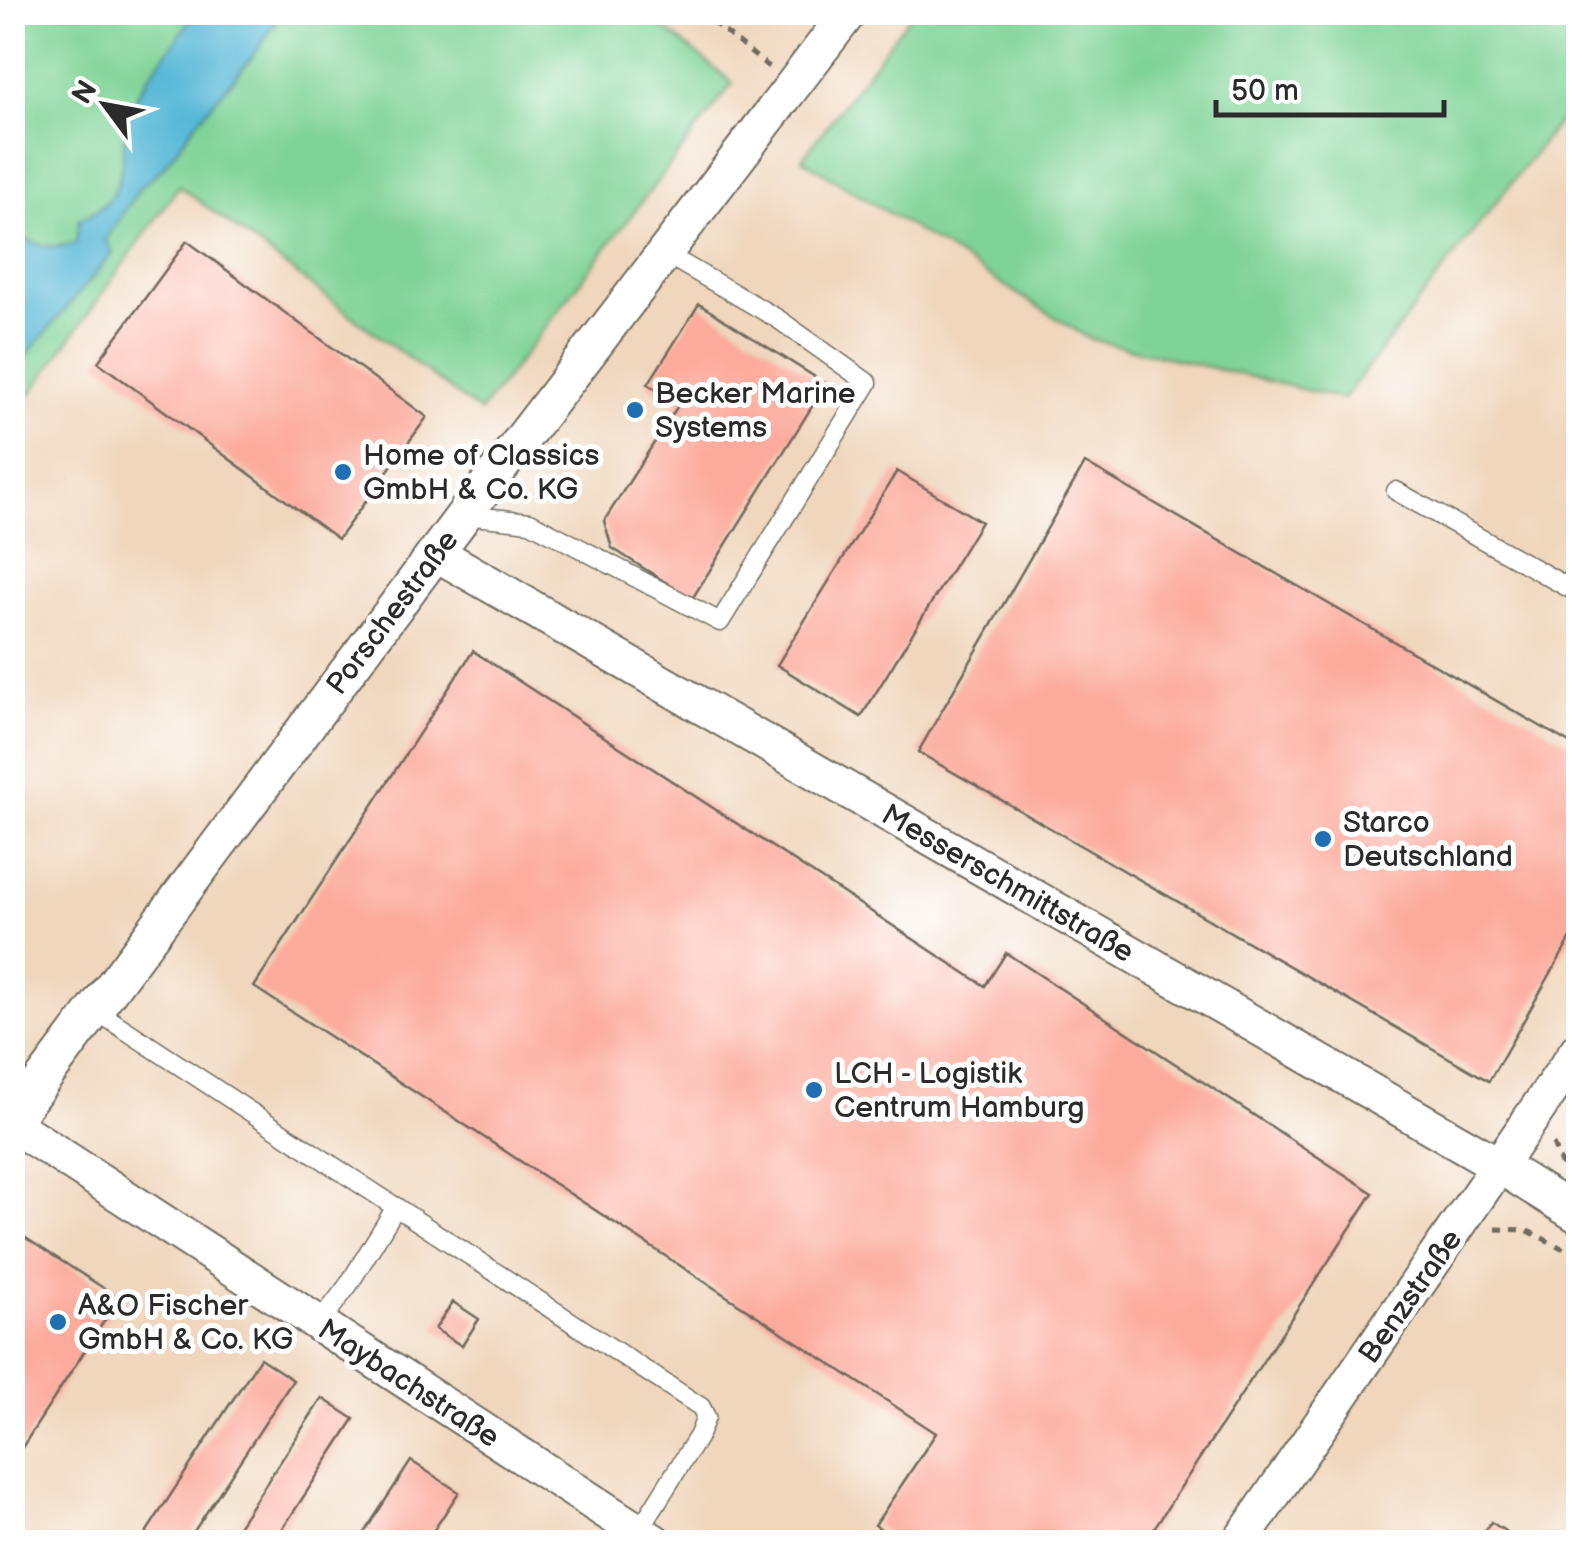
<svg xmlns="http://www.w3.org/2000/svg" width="1591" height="1555" viewBox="0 0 1591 1555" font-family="'Balsamiq Sans',sans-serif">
  <rect width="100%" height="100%" fill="#fff"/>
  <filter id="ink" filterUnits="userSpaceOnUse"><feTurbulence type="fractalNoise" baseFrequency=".01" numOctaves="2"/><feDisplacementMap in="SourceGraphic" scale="20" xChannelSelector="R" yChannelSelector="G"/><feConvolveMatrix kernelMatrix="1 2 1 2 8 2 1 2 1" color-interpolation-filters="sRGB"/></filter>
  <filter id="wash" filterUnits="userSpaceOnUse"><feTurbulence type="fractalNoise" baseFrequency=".0048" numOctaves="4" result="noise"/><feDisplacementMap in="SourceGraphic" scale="40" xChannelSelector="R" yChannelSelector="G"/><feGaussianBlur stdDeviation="2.25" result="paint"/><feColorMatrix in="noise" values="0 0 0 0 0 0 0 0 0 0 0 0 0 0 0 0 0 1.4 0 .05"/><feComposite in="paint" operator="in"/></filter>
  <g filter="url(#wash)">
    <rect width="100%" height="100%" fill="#ecdeba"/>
    <path fill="#efd6bc" d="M646 13H1578V1542H13V419L179 186 480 412 734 84Z"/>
    <g fill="#7fd396" stroke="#557f60" stroke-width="2.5">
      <path d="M13 13H645L733 83 480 412 179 186 13 419Z"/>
      <path d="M912 13H1578V97L1343 399 1090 339 802 159Z"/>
    </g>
    <path fill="#57b8d6" stroke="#417280" stroke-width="2.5" d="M194 13H282L253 56 197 122 162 169 140 187 106 240 113 253 13 371V234C40 245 45 251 76 243L79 219C139 199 113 147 134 102 149 70 177 44 194 13Z"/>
    <g id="blocks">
      <g fill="#fcaa9b">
        <path d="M187 241 427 417 338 539 98 362Z"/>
        <path d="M699 304 826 384 692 599 612 548 604 521 679 404 648 384Z"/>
        <path d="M1085 463 1578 748V926L1489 1081 918 752Z"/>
        <path d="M897 471 981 522 861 717 777 665Z"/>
        <path d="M473 651 985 986 1006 953 1373 1193 1145 1542H901L875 1525 936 1433 254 987Z"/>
        <path d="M18 1233 119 1298 12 1463V1242Z"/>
        <path d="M453 1302 479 1319 462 1346 435 1329Z"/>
        <path d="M260 1358 293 1380 187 1542H140Z"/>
        <path d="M322 1398 354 1419 274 1542H228Z"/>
        <path d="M411 1461 459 1492 426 1542H358Z"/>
        <path d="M1491 1522 1522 1542H1478Z"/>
      </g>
    </g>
  </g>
  <g filter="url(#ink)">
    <use href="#blocks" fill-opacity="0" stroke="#6f6a5d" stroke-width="2.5"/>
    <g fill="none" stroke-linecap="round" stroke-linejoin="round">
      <g stroke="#6f6a5d" stroke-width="21">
        <g id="lane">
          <path d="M1396 491 1578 593"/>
          <path d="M464 515 530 522 720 622 868 383 778 319 664 253"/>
          <path d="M95 1010 701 1407 706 1417 699 1435 638 1532"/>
          <path d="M319 1324 349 1284 396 1207"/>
        </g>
      </g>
      <g stroke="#6f6a5d" stroke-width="39">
        <g id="street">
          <path d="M436 553 1500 1166 1578 1215"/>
          <path d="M12 1121 464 515 849 12"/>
          <path d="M12 1124 654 1542"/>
          <path d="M1240 1542 1578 1050"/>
        </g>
      </g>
      <g stroke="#6f6a5d" stroke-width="5" stroke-dasharray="8 8" stroke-linecap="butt">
        <path d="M700 12 770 68"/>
        <path d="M1553 1144 1562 1166"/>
        <path d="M1496 1229 1526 1230 1578 1256"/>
      </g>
      <use href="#lane" stroke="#fff" stroke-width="18"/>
      <use href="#street" stroke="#fff" stroke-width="35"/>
    </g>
  </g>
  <g fill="#1f6fb2" stroke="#fff" stroke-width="4">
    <circle cx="635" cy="410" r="10"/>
    <circle cx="343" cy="472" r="10"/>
    <circle cx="1323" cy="839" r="10"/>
    <circle cx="814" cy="1090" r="10"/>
    <circle cx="58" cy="1322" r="10"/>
  </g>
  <g text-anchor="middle" stroke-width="10" stroke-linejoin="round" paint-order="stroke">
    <g font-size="30" fill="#2b2b2b" stroke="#fff" text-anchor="start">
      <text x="655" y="403">Becker Marine<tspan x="655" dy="34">Systems</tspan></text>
      <text x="363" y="465">Home of Classics<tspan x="363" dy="34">GmbH &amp; Co. KG</tspan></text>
      <text x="1343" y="832">Starco<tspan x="1343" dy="34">Deutschland</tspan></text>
      <text x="834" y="1083">LCH - Logistik<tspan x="834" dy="34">Centrum Hamburg</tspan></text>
      <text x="78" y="1315">A&amp;O Fischer<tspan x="78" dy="34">GmbH &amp; Co. KG</tspan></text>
    </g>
    <g font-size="30" fill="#2b2b2b" stroke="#fff">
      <text transform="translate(392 612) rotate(-53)" y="10">Porschestraße</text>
      <text transform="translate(1008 883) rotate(30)" y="10">Messerschmittstraße</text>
      <text transform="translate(1410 1296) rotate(-55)" y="10">Benzstraße</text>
      <text transform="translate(409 1383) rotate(33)" y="10">Maybachstraße</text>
    </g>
  </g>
  <rect width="1591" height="1555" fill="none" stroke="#fff" stroke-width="50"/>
  <g transform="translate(105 105) rotate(302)" stroke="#ffffff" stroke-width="8" paint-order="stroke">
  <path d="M0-8L18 38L0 25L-18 38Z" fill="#2b2b2b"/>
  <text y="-15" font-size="28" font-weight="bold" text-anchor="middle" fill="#2b2b2b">N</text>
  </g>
  <path d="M1216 100v15h228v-15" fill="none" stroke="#2b2b2b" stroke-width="5"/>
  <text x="1231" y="100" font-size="30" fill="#2b2b2b" stroke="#ffffff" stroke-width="8" paint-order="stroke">50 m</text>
</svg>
